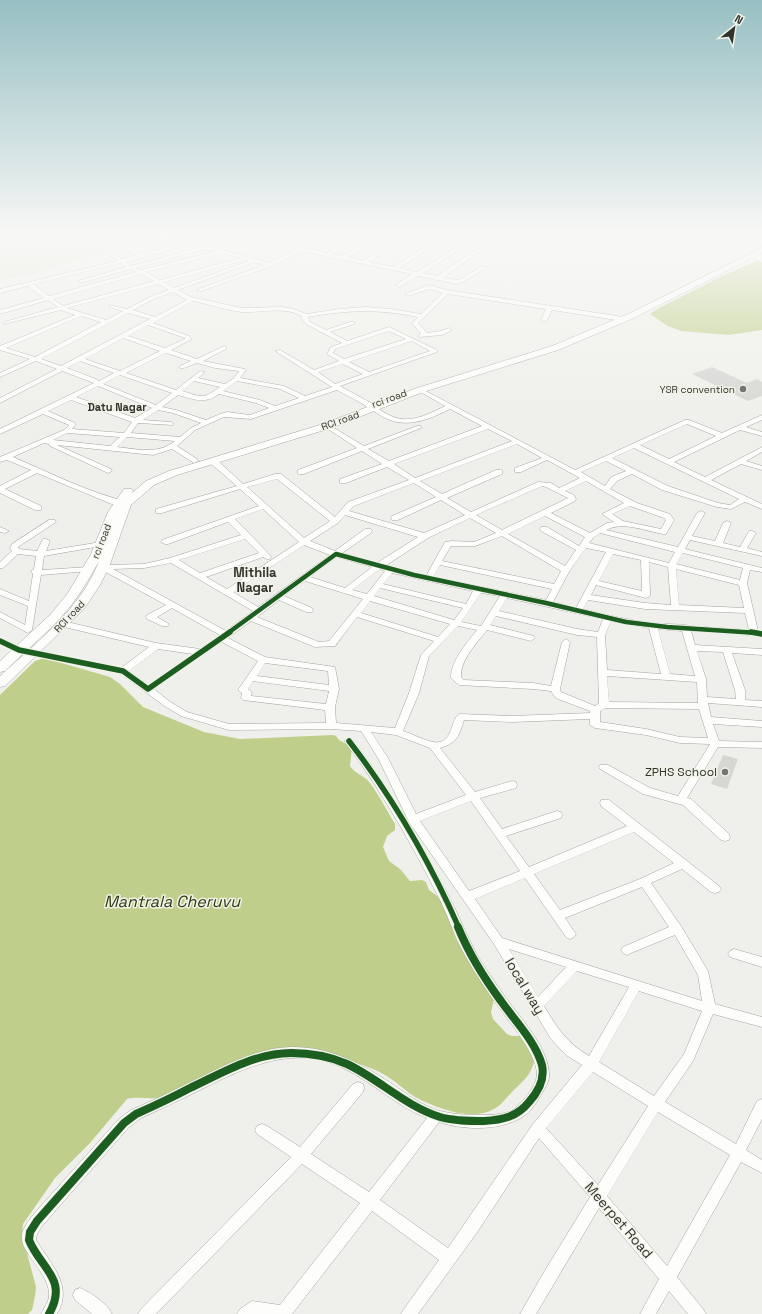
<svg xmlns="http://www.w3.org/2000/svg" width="762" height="1314" viewBox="0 0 762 1314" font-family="'Space Grotesk',sans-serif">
  <rect width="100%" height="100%" fill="#eff0eb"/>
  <path fill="#e4e8db" d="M0 235H158L30 275 0 280Z"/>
  <g fill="#bfcf8b">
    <path d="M757 261 762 262V330L729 335 681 331 668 326 650 314 659 308 722 276Z"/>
    <path d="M44 658 110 677 120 684 143 707 204 732 240 739 333 735 336 736 339 740 352 747 350 766C355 774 364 775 370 783 379 795 387 811 395 824V830L387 836 383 847 389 861 400 869 410 881 422 880 426 882 429 890 440 898 455 929 454 934 456 939 465 947 494 999 491 1012 493 1019 507 1034 512 1036H520L535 1055C534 1073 523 1081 512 1092 506 1098 501 1106 494 1109 471 1122 437 1108 415 1097 404 1090 395 1080 383 1074 371 1067 359 1064 346 1060L260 1055 242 1058 230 1065 162 1097C149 1100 138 1096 127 1099L90 1143 55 1178 23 1224 22 1234 36 1287 35 1296 32 1310 28 1314H0V695L35 661Z"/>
  </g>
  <g fill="#d6d7d3">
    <path d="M455 235H527L528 239 488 246 454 238Z"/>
    <path d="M712 367 747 383 757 379 762 382V396L748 401 692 374Z"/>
    <path d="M723 755 738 759 727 789 711 784Z"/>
  </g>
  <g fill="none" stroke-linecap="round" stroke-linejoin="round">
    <g stroke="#a4a5a0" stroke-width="1">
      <g id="minor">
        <path d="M165 235 181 243 191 241 203 246 212 247 269 263 300 247 327 253 353 237H357V239L332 254 342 256 372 239H376V241L348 257 363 261 405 235H411L369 262 393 267 441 237 444 239 443 240 399 268 417 272 463 243 465 244V246L423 273 437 276 478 248 480 249V251L443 278 459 280 482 266 487 267 463 282 456 284 439 280 434 281V279L418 276 399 287 396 285 397 284 412 274 301 251 272 266 201 291 196 290 264 265 254 262 178 290 191 297 242 308 283 307 293 309 307 314 339 309 366 307 391 309 421 314 443 293 429 289 408 296 405 294 429 285 447 290 623 317 626 319 623 321 552 310 547 320 544 322 541 320 546 309 448 294 418 323 427 333 441 331 449 328 452 330 442 335 419 337V335L421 334 412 323 418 317C379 309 347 310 308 317L310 322 326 330 350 322H354V324L330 332 347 341 389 327 437 350V352L340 386C350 392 361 397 371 403 377 407 382 412 389 415 408 425 427 415 445 406L417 390 422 389 575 470 685 420H689L722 433 762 415V420L746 427 762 432V436L740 430 674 462 705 477 762 447V452L746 461 762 466V470L741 464 711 480 762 504V509L745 502 731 509 717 507 662 490 632 474 617 481 610 489 637 503 670 514 674 520 666 534H663C645 531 623 521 606 530L678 547 697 513 701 511 705 513 692 536 715 541 723 523 727 521 731 523 723 543 740 547 749 531H752L756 533 747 548 762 552V556L690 540 685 549 762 568V572L750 570 747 583 758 631H762V637L735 633 691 631 695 645 762 649V655L732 653 745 690V700L762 701V707L708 703 711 717 762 721V727L713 724 719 741 762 742V748L718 747 687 798 691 799 729 834 730 837 729 840 725 841 721 840 683 805 643 794 600 769 599 767 600 765H608L650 788 678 796 710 744 680 743 646 735 595 728 590 725V719L512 722 464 720C459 736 457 743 440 748L475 792 512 781 516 782 517 785 516 788 480 798 502 829 557 811 561 812 562 815 561 818 506 836 529 867 627 826 601 806 600 803 601 800H609L719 886 721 889 719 892 715 893 711 892 682 869 651 883 681 926 708 971 715 1004 762 1017V1027L713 1014 693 1061 665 1102 736 1144 757 1101 762 1099V1119L746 1150 762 1160V1173L741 1162 677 1277 703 1309 706 1314H688L669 1291 656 1314H640L659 1279 599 1208 536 1314H520L544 1272 590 1197 539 1138 478 1231 418 1314H401L404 1309 439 1260 372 1211 292 1314H237L240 1309 252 1301 280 1305 360 1203 302 1164 156 1314H138L141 1309 291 1157 257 1134 255 1130 257 1126 262 1124 267 1126 300 1147 353 1084 358 1082 363 1084 364 1088 363 1092 311 1154 369 1192 427 1118C397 1107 373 1082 343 1068 291 1043 242 1069 196 1092 178 1101 159 1110 141 1118L129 1127 42 1226 37 1234 36 1240C50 1263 74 1286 57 1314H41C44 1308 48 1303 49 1297 51 1273 19 1253 22 1235 23 1228 28 1222 32 1216L119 1119 131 1110C149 1102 167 1094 185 1085 218 1069 254 1048 291 1047 330 1047 361 1063 392 1084 407 1094 422 1106 440 1111 452 1114 465 1115 477 1115 488 1115 501 1115 511 1111 521 1105 537 1086 537 1074 536 1050 503 1015 490 995 479 979 468 962 459 944 452 929 447 913 439 898 412 844 382 792 346 743L344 741 346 739H352C389 787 419 839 447 893 458 913 466 935 477 955 486 970 496 984 506 998 521 1019 547 1046 549 1073 550 1081 545 1088 541 1095 536 1104 528 1115 519 1119 496 1131 463 1130 439 1122L380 1200 448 1248 533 1124 582 1065 566 1055 551 1039 494 944 409 822 378 758 361 731 331 729 229 730 181 716 163 705 120 673 19 653 0 644V638L22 648 121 668 149 647 60 626 59 624 60 622 63 621 156 643 200 649 220 635 172 608 157 617 169 624 168 626H162L147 619 146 617 147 615 166 605 102 570 100 567 104 565 144 564 170 558 241 535 228 522 168 544H165L161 542 162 540 259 506 240 489 162 513H156V509L237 486 210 463V459H216L243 484 275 474H281L335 517 348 502 409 480 387 467 346 483H340V479L382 464 362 451 304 474H298V470L357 448 325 427V425H329L364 446 417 426H421V428L368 449 389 461 482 426 450 409C430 419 408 429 385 418 379 415 373 410 367 407 358 400 347 396 337 390L251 419 224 417 195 430 177 446 197 459 198 461 194 463 172 449 153 455 57 445 111 469 112 471 108 473 50 446 49 444 44 443 13 457C51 473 89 493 129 502V506L114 505 37 473 5 489 41 506V510H35L0 493V486L31 470 7 460 0 462V457L64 430 69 425 43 414 0 434V429L94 383 62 371 0 403V398L57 369 36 361 0 377V373L30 359 0 350V346L75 315 61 310 4 324V322L58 307 48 300 0 314V310L44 298 28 286 0 293V289L117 261 111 256V254H115L122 259 136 255 126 248V246ZM164 239 175 245 141 254 132 248ZM187 245 197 248 131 266 126 262ZM202 250 216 251 142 270 136 268ZM223 253 240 258 160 280 146 272ZM246 260 249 261 174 288 164 282ZM121 263 126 267 78 281 81 283 131 269 136 272 49 296 33 284ZM141 274 154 281 63 306 53 299ZM158 284 169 290 154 295 127 309 109 305V307L123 311 106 320 67 308ZM173 292 187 300 155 317 133 310 158 297ZM193 301C209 304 225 310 241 312 262 313 283 306 302 316L301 318 306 324 342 343 331 347 327 354 339 361 314 370 280 350 275 351 332 387 305 396 284 386 240 378 246 370 245 369 203 361 226 349 227 348 224 346 197 359 171 350 192 339 189 336 153 323ZM128 313 150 319 61 366 41 359ZM81 316 101 322 35 357 6 348ZM148 325 185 338V339L165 348 128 336ZM389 331 406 339 344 359 333 353 335 349ZM123 338 160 351 120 371 85 359ZM412 341 430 351 369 372 349 362ZM166 353 191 361 180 366V368H184L197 363 215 368 239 371 234 378 225 384 198 378 205 372 200 371 176 390 126 373ZM80 361 114 373 99 381 96 379 67 368ZM343 364 363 374 335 384 318 372ZM120 375 172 393 156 405 103 384ZM194 381 220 387C202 400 203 397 182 391ZM237 381 280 389 299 398 275 406 260 400 223 391ZM98 386 152 408 135 418 76 397ZM219 394 256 403 269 408 250 415 227 412 220 414 206 420 176 410 162 407 178 395C194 399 204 405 219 394ZM71 400 132 422 124 433 72 429 76 424 75 423 48 411ZM158 410 173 413 201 423 191 428 180 437 131 433 138 423 173 425 174 424 171 422 143 420ZM687 424 716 436 669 459 640 445ZM488 429 512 441 415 478 394 464ZM67 433 120 437 110 446 53 440ZM127 437 175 441C158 455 137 449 117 447ZM517 444 542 458 515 468V472H521L547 460 580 478 559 488 551 483 538 482 471 512 447 498 502 474V470H496L442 494 420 481ZM634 448 739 499 730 505 718 503 668 486 612 458ZM606 461 626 471 611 477 605 486 581 472ZM277 479 330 521 304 538 247 487ZM586 481 624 503 602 514 614 522 607 523 590 533 551 513 575 501 576 499 574 495 565 491ZM414 483 436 497 392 516 391 518 392 520H398L441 500 465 515 424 533 349 511 354 506ZM542 486 546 487 568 498 502 530 476 515ZM630 506 664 518 666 520 661 529 623 521 612 514ZM263 509 299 542 227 589 206 577 263 557 267 559H270L271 557 270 555 235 519ZM345 515 418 537 377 563 342 553 371 533 372 531 371 529H365L335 551 310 541 338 523ZM545 516 585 537 579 546 547 527H541L540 529 541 531 576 550 565 566 508 534ZM470 518 496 533 474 542 452 541 445 542 426 576 385 566 428 538ZM600 533 675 552 669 563 589 543 593 538ZM502 536 561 571 554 584 442 561 451 546H475ZM245 539 259 553 200 573 179 560ZM304 545 330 555 258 607 233 592ZM586 548 606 552 576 608 553 602 570 570ZM683 553 743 568 740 580 676 564ZM613 554 641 560 642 591 599 581ZM337 557 372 567 345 588 310 577ZM649 562 668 567 671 605 645 603 591 595 596 585 646 598 649 597 650 595ZM171 563 253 611 226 631 113 569 144 568ZM440 565 552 589 546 600 433 577ZM380 569 385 571 367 594 352 590ZM676 569 739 585 744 608 679 605ZM392 573 473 591 466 604 383 584ZM305 581 363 599 329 641 319 642 257 617 279 600 306 612H312L313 610 312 608 284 596ZM380 588 463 608 454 620 374 596ZM481 593 500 596 481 626 461 622ZM507 598 603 619 598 632 577 629 499 611ZM588 600 645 609 745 613 749 630 689 626C685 624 659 624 651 623 628 620 606 615 583 609ZM370 601 450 624 438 637 361 613ZM496 616 577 635 597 637 599 703 595 706 561 692 560 689 570 642 566 639 562 642 551 686 533 683 464 680 461 677C460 660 477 643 487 630L531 641 535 638 534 636 490 625ZM357 617 434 641 421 655 409 693 395 728 336 723 335 707 339 689 335 667 265 657 228 638 251 621 315 647 335 646ZM611 621 649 628 661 674 607 670 605 635ZM458 626 477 630C467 643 451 660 451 678L459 685 533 689 551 691 554 696 558 699 590 711V713L512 716 460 714C450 717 454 746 433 742 423 740 413 734 403 731L419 693 429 656ZM658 629 682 631 695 676 670 674ZM222 642 258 661 238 690 242 693 241 698 243 700 325 710 326 723 229 724 187 712 169 701 154 689ZM158 649 193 654 148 685 129 671ZM697 651 723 652 735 690 736 699 707 697 706 679ZM265 663 328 671 329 685 257 676ZM607 676 697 682 698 703 609 702ZM253 681 329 691 326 704 251 696 252 692 248 689ZM605 708 699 709 708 738 680 737 646 729 600 722V711ZM371 732 396 735 430 748 466 795 416 814 388 758ZM471 801 520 871 469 891 420 821ZM634 832 674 863 640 879 560 910 534 874ZM525 878 566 937 570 939 574 937 576 934 565 918 642 887 669 927 623 947 621 950 623 953 627 955 631 953 675 935 698 975 702 1001 502 938 475 899ZM509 949 566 967 538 997ZM577 971 629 987 589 1056C566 1042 558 1029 544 1006ZM639 991 702 1011 684 1054 654 1096 599 1062ZM593 1072 648 1106 598 1185 546 1128ZM658 1112 730 1155 667 1266 607 1196Z"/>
        <path d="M49 520H55L56 522 18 547 19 549 37 551 43 539H46L50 541 46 551 101 542 105 544 101 546 44 556 42 570 89 567 93 569 89 571 41 575 32 630 28 633 0 618V612L25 625 28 606 0 595V589L29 601 33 574 31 571 34 569 36 556 18 554 3 568H0V562L12 551 10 548 12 544Z"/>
        <path d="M0 527 9 531 5 533 0 532Z"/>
        <path d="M734 949 762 957V967L730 957 728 954 730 951Z"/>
        <path d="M80 1288C90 1292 107 1303 112 1314H92L75 1300 73 1295 75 1290Z"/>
      </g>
    </g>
    <g stroke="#a4a5a0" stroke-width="1">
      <path id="secondary" d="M762 248V253L634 318 558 350 423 392 331 428 177 475 154 485 131 505 109 567 100 585 84 609 5 686 0 687V676C37 642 81 609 99 561 90 577 81 593 69 608 50 631 26 650 5 671L0 672V661L50 615 68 593 91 554 108 512 124 489H132L133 491 132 493 146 481 169 471 323 424 417 388 552 346 628 314Z"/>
    </g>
    <use href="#minor" fill="#fdfdfc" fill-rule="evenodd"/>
    <use href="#secondary" fill="#fdfdfc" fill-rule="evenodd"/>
    <g stroke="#f0f3e8" stroke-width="6">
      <path id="cycleway-far2" d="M228 633 336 554 414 575 546 603 626 622 667 627 758 633"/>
    </g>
    <g stroke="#f0f3e8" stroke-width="8">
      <g id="cycleway-far1">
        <path d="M751 632 762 634"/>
        <path d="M0 641 19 650 123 671 148 689 230 632"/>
        <path d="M349 741C393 798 430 862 459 928"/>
      </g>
    </g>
    <g stroke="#f0f3e8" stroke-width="10">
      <path id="cycleway" d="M49 1314C69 1279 40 1268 29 1240L30 1232 37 1221 124 1123 136 1114C154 1106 173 1097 190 1088 222 1073 255 1053 291 1053 310 1053 329 1056 347 1064 379 1079 405 1106 440 1117 454 1121 469 1121 484 1121 502 1120 517 1117 529 1102 538 1092 545 1079 542 1065 535 1041 515 1021 501 1001 484 978 469 954 458 927"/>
    </g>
    <use href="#cycleway-far2" stroke="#1b5e20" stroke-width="4.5"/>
    <use href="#cycleway-far1" stroke="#1b5e20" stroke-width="5.5"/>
    <use href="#cycleway" stroke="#1b5e20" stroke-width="8"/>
  </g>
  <linearGradient id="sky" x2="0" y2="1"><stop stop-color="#97bfc3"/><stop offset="0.56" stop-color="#f8f8f6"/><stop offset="1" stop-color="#f8f8f6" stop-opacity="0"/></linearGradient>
  <rect width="762" height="419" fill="url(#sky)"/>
  <g fill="#747571" stroke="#f0f3e8" stroke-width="1.5">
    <circle cx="743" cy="389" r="4"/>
    <circle cx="725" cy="772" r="4"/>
  </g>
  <g text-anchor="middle" stroke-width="3" stroke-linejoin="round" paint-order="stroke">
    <g font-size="10" fill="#32332f" stroke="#f0f3e8" text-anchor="end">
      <text x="735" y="393">YSR convention</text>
    </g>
    <g font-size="10" fill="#32332f" stroke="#f0f3e8">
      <text transform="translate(389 398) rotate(-20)" y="4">rci road</text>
      <text transform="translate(340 420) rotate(-20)" y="4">RCI road</text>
      <text transform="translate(101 541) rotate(-68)" y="4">rci road</text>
      <text transform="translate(69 616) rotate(-47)" y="4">RCI road</text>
    </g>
    <g font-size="11" font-weight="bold" fill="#32332f" stroke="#f0f3e8">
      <text x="117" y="411">Datu Nagar</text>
    </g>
    <g font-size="12" fill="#32332f" stroke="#f0f3e8" text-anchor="end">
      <text x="717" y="776">ZPHS School</text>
    </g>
    <g font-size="13" font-weight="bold" fill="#32332f" stroke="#f0f3e8">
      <text x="255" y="577">Mithila<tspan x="255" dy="15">Nagar</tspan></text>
    </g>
    <g font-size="14" fill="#32332f" stroke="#f0f3e8">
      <text transform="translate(525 986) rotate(59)" y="5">local way</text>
      <text transform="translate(619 1220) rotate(49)" y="5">Meerpet Road</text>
    </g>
    <g font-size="16" font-style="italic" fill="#2e370f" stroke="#f0f3e8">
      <text x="172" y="907">Mantrala Cheruvu</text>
    </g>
  </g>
  <g transform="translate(734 28) rotate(30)" stroke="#f0f3e8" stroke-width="3" paint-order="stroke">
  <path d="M0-3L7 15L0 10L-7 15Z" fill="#32332f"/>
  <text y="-6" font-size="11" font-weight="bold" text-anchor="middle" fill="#32332f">N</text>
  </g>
</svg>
